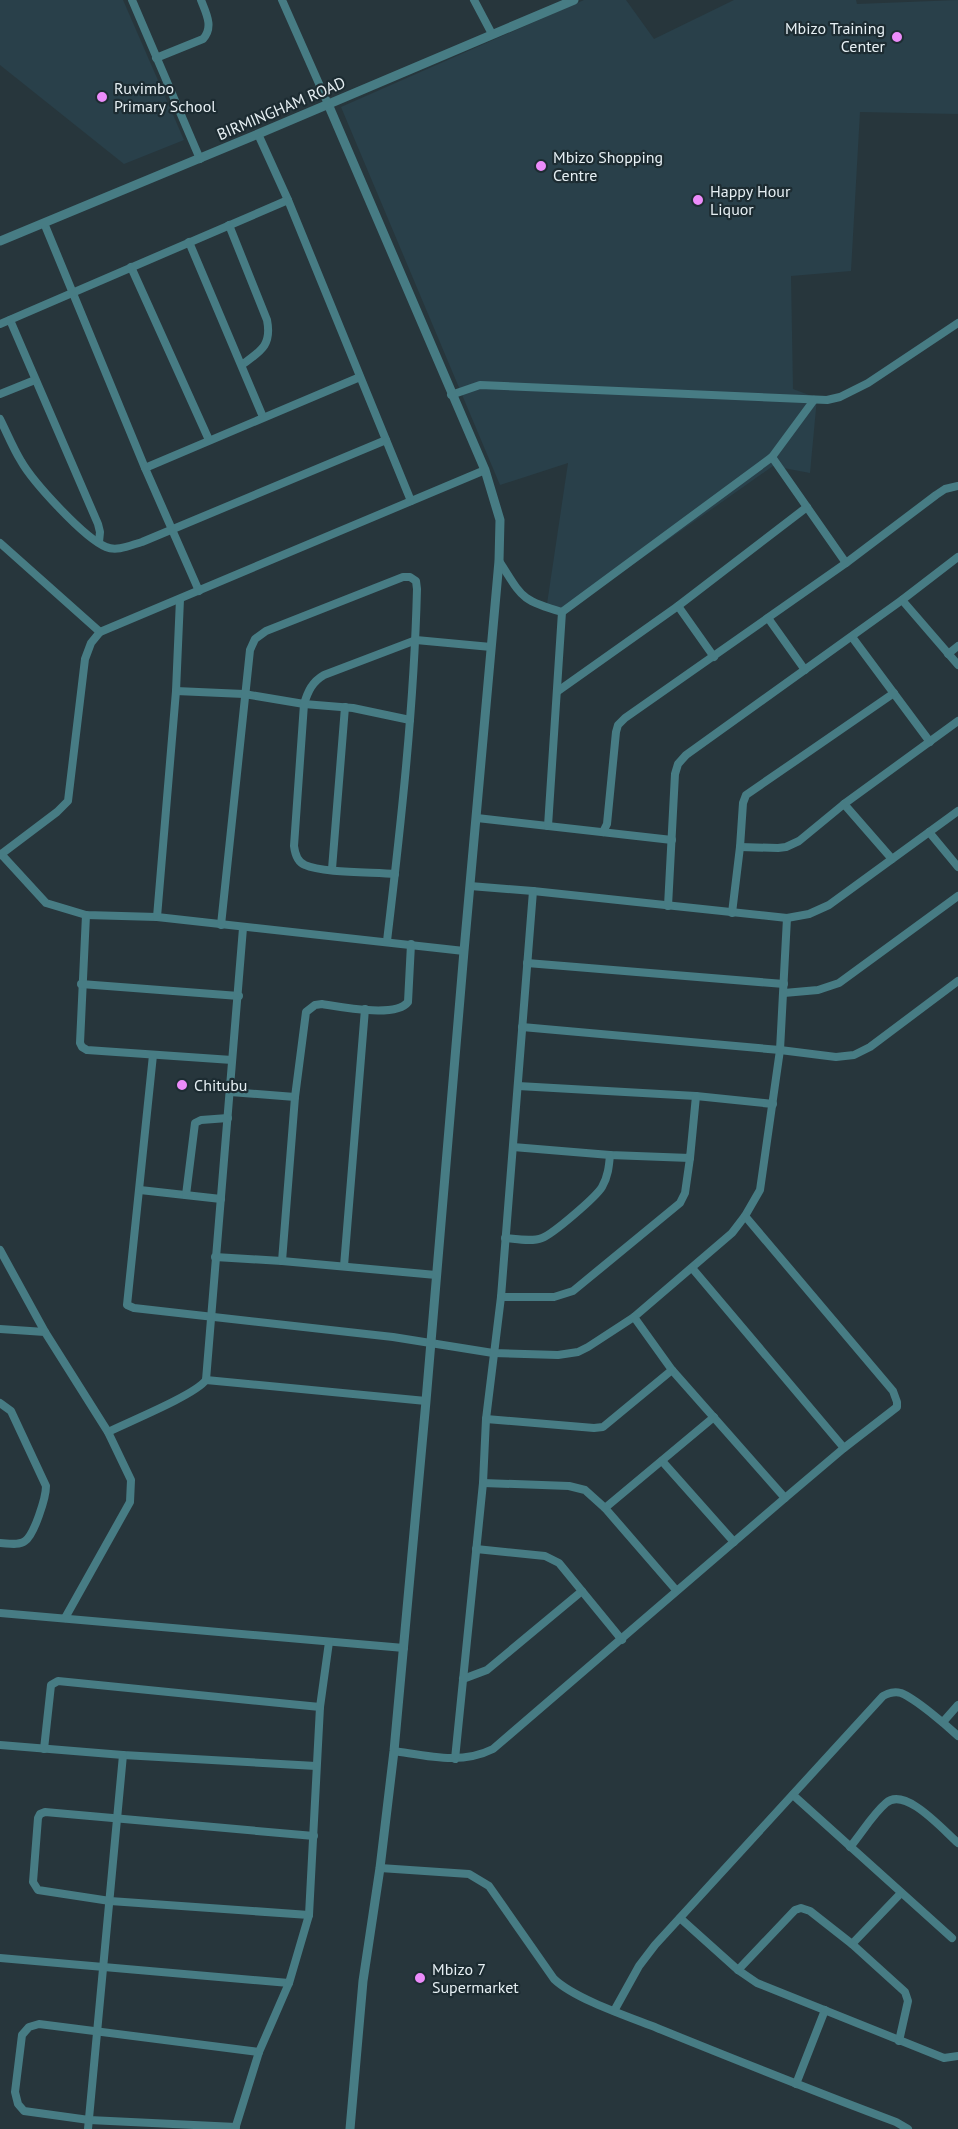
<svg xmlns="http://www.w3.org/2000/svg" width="958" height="2129" viewBox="0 0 958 2129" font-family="'PT Sans',sans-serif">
  <rect width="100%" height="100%" fill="#27363c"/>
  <g fill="#29404a">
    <path d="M0 0H123L184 140 124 164 0 65Z"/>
    <path d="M584 0H626L654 39 734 0H856L857 4 958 0V114L860 112 851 271 791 276 793 389 817 398 810 473 773 466 564 613 547 604 568 463 500 485 341 107Z"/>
  </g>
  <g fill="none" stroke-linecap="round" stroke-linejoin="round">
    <g stroke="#477c84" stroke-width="8">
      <path d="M132 0 200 159"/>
      <path d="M282 0 328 104"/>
      <path d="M474 0 492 34"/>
      <path d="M156 58 203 39C214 27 206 13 201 0"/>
      <path d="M258 134 288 200 411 501"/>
      <path d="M44 223 145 468 199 591"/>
      <path d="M229 225 267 320C272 345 261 351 243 364"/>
      <path d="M189 242 263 417"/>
      <path d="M131 267 209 440"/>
      <path d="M10 320 98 524 100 532 99 542"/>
      <path d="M0 324 288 200"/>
      <path d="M0 394 35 380"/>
      <path d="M451 395 480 385 827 400 840 397 868 383 958 323"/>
      <path d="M0 419C7 433 13 448 21 461 33 482 84 538 106 547 117 552 131 545 142 542L386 440"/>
      <path d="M772 457 846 563"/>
      <path d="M145 468 360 377"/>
      <path d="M0 543 100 632"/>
      <path d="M499 561C522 596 519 600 562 612"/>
      <path d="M902 600 958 665"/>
      <path d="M678 606 714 657"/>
      <path d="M768 618 805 670"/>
      <path d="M852 637 930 742"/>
      <path d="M948 654 958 646"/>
      <path d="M176 691 244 694 304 704 353 708 410 720"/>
      <path d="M558 691 678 606 807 507"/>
      <path d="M844 804 892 859"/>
      <path d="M477 818 672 840"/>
      <path d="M548 826 562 612 772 457 814 400"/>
      <path d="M603 832 607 824 616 732 618 725 625 718 846 563 936 495 945 489 958 486"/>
      <path d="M929 832 958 867"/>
      <path d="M740 847 778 848 786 847 799 841 844 804 958 721"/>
      <path d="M1 854 46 903 86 915 157 917 464 951"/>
      <path d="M0 855 57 812 68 801 85 659 91 643 100 632 485 470"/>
      <path d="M332 869 345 707"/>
      <path d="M395 874C375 872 322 873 305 865 297 862 295 854 294 846L304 704C308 691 312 682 324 675L416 640 491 647"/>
      <path d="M470 886 533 891 787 918 809 914 829 905 958 811"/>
      <path d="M668 906 675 774 678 764 686 755 902 600 958 557"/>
      <path d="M732 913 740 847 743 803 746 795 894 693"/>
      <path d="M86 915 80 1043 82 1047 87 1050 232 1060"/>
      <path d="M157 917 176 691 180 599"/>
      <path d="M221 925 250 650 255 639 266 631 403 577H410L416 581 417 589C414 707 401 824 387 941"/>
      <path d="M527 963 784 984"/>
      <path d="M81 984 239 996"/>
      <path d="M784 993 818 990 839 983 958 896"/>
      <path d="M522 1027 780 1050 836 1057 854 1055 870 1047 958 981"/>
      <path d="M153 1055 127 1305 134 1308 393 1337 493 1353 558 1355 578 1352 588 1347 634 1317 732 1233 745 1216 760 1190 780 1050 787 918"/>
      <path d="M518 1086 696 1096 773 1104"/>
      <path d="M230 1092 295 1097"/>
      <path d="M513 1147 610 1155 690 1158 696 1096"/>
      <path d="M140 1190 221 1199"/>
      <path d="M186 1195 195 1123 201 1120 228 1118"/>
      <path d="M505 1238C517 1239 532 1242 542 1238 553 1234 596 1197 602 1187 608 1177 609 1166 610 1155"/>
      <path d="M0 1250 45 1332"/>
      <path d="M215 1257 282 1261 436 1275"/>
      <path d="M282 1261 295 1097 306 1012 315 1005 322 1004C341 1007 396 1018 408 1002L411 944"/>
      <path d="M344 1266 365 1009"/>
      <path d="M692 1268 844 1448"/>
      <path d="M501 1297H554L573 1291 680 1203 685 1193 690 1158"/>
      <path d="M634 1317 672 1370 785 1498"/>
      <path d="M0 1329 45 1332 108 1432 131 1480 130 1502 65 1618"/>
      <path d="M206 1380 426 1401"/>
      <path d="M0 1403 11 1411 46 1486C46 1498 34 1535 25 1541 18 1546 7 1543 0 1543"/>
      <path d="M486 1419 594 1428 603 1427 672 1370"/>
      <path d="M108 1432C128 1422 195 1395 206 1380L243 928"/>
      <path d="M662 1461 734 1542"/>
      <path d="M483 1483 569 1486 585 1490 605 1508 676 1590"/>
      <path d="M605 1508 714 1417"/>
      <path d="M476 1549 545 1556 559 1563 622 1640"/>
      <path d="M0 1613 404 1648"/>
      <path d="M463 1679 487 1670 582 1591"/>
      <path d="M943 1722 958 1705"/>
      <path d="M0 1745 123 1755 316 1766"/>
      <path d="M44 1749 51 1685 58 1681 320 1707"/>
      <path d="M394 1751C428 1756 461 1765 493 1749L785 1498 844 1448 897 1407V1402L893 1391 745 1216"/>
      <path d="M455 1759 483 1483 486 1419 501 1297 533 891"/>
      <path d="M793 1795 952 1938"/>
      <path d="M850 1847C862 1833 872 1815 886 1803 905 1786 943 1830 958 1843"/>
      <path d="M380 1868 469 1874 489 1886 554 1979C575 1999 629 2017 657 2028 736 2060 816 2092 896 2122L908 2129"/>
      <path d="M309 1915 110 1901 38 1890 33 1882 38 1818 40 1814 45 1812 314 1836"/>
      <path d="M680 1918 738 1970 757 1983 944 2058 958 2056"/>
      <path d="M852 1944 901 1893"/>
      <path d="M0 1958 289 1983"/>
      <path d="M738 1970 795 1910 801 1908 810 1911 852 1944 905 1992 908 2001 899 2041"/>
      <path d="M614 2011 639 1966 655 1945 883 1696C889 1693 894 1691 901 1693 916 1699 946 1725 958 1736"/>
      <path d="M796 2084 825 2010"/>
      <path d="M236 2127 89 2120 24 2111 18 2104 15 2092 22 2035 29 2027 39 2024 259 2052"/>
      <path d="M88 2129 123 1755"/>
      <path d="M235 2129 259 2052 289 1983 309 1915 320 1707 329 1642"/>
    </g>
    <g stroke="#477c84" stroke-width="9">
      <path d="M328 104 485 470 500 520 499 561 464 951 426 1401 394 1751 380 1868 363 1981 350 2129"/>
      <path d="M0 241 258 134 574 0"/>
    </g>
  </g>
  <g fill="#ec8cfa" stroke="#1d2c32" stroke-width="2">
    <circle cx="897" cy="37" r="6"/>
    <circle cx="102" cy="97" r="6"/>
    <circle cx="541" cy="166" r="6"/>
    <circle cx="698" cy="200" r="6"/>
    <circle cx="182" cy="1085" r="6"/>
    <circle cx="420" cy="1978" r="6"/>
  </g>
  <g text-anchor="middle" stroke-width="4.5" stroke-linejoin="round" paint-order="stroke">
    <g font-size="16" fill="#e6eff3" stroke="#1d2c32" text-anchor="start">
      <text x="885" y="34" text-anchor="end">Mbizo Training<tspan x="885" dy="18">Center</tspan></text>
      <text x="114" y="94">Ruvimbo<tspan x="114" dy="18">Primary School</tspan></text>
      <text x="553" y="163">Mbizo Shopping<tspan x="553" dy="18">Centre</tspan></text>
      <text x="710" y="197">Happy Hour<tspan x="710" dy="18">Liquor</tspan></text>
      <text x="194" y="1091">Chitubu</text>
      <text x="432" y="1975">Mbizo 7<tspan x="432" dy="18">Supermarket</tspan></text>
    </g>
    <g font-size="16" fill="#e6eff3" stroke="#1d2c32">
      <text transform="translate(281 108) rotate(-23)" y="6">BIRMINGHAM ROAD</text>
    </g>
  </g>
</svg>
